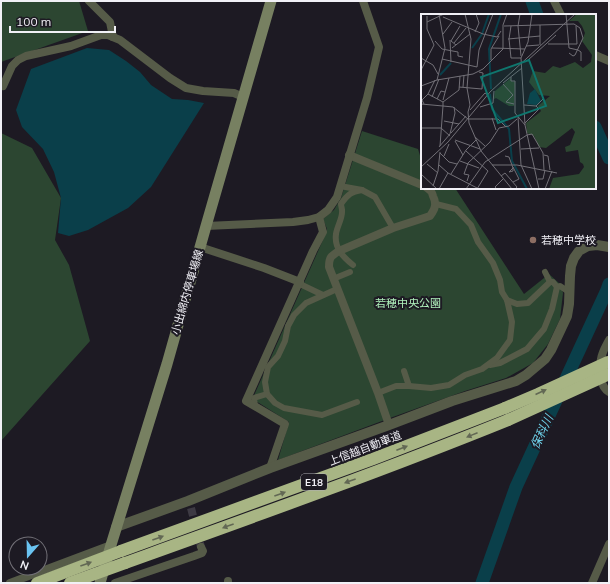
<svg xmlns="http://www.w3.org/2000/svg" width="610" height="584" viewBox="0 0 610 584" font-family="Mulish,'Noto Sans JP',sans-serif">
  <rect width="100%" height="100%" fill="#1d1a23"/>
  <g fill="#2c4631">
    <path d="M1 1H79L88 31 1 62Z"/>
    <path d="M362 131 418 149 422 162V188H455L524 294 549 274 561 285 563 293 560 319 548 344 533 363 506 378 465 391 390 418 278 460 289 422 259 403 252 400 323 240 327 229 323 219 334 210 341 198Z"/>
    <path d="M1 133 32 148 61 198 55 240 69 265 90 341 1 441Z"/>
  </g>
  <path fill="#0a3f4a" d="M87 48 109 50 126 61 140 72 151 85 172 99 188 100 204 103 151 187 128 208 88 230 69 236 58 233 61 198 54 172 43 149 22 127 16 110 31 69Z"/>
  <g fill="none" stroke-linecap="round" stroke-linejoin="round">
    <g stroke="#0a3f4a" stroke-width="13">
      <path d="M532 1 537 15"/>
      <path d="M595 127 609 158"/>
      <path d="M482 583 516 487 607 290 609 284"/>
    </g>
    <path stroke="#3d3a43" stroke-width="8" stroke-dasharray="8 4" stroke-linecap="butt" d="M191 508 201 547"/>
    <g stroke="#565b48" stroke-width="6">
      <path d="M340 186 362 190 375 197 393 228"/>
      <path d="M353 265C343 257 334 248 336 234 337 226 343 218 342 210 342 208 341 206 341 204 348 194 351 192 362 190"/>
      <path d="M545 272 550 282"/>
      <path d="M333 279 350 272"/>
      <path d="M302 285 323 295"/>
      <path d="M337 289 306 303 294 315 288 326 285 341 278 356 268 367 265 382 267 394 275 403 284 408 322 415 357 402"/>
      <path d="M507 300 517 304 528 303 550 282H553L557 287"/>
      <path d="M490 365 500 363 527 349 544 329 552 309 557 287 560 286 569 292"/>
      <path d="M404 371 409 386"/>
      <path d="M378 393 396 386H409L431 388 449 385 465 375 482 369 497 358 510 340 512 322 507 300 502 292 500 280 493 263 478 242 471 225 456 209 436 204"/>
      <path d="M255 406 254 398 267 394"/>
    </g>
    <g stroke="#565b48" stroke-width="8">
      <path d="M89 1 110 22 113 37"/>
      <path d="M554 1 561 15"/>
      <path d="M595 55 609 61"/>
      <path d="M3 86 12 66 18 60 26 56 71 46 101 35H108L120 40 170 78 186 88 203 91 234 93 243 97"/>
      <path d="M349 155 422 185"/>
      <path d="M206 226 293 222 308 220 319 217 328 210 337 197 367 98 379 47 363 1"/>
      <path d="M200 247 264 268 300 282"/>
      <path d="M609 340C606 346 602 352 601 359 599 369 599 386 609 392"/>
      <path d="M389 425 378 393 329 267C329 257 331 256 339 251L393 228 430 216C435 209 437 204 433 196 432 192 431 190 427 188"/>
      <path d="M270 468 285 424 246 401 313 251 323 232 319 217"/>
      <path d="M10 583 111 545"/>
      <path d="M115 583 194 556 202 553 203 551 201 547"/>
      <path d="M228 583V581"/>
      <path d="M592 583 609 544"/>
    </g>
    <path stroke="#565b48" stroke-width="10" d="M116 527 188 501 270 468 389 425 452 401 516 381 526 375 545 359 551 350 567 316 569 304 570 276 571 266 574 258 579 251 588 246 597 245 609 247"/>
    <path stroke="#778061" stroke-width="11" d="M100 583 111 545 167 364 206 226 271 1"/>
    <g stroke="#a8b584" stroke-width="12">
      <path d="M121 551 373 459 505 408"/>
      <path d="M125 563C253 517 382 471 508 420"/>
    </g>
    <g stroke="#a8b584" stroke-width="12">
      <path d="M505 408 538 394 608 362"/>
      <path d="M508 420 609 374"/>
      <path d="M37 583 121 551"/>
      <path d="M70 583 125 563"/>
    </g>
  </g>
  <defs><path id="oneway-solid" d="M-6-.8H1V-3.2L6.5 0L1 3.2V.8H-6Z"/></defs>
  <g fill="#626854">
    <use href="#oneway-solid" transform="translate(541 392) rotate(-24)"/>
    <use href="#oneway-solid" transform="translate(472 435) rotate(158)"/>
    <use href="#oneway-solid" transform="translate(402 448) rotate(-21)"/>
    <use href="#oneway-solid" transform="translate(350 481) rotate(160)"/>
    <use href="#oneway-solid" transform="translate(280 494) rotate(-20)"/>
    <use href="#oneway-solid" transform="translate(228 526) rotate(160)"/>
    <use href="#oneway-solid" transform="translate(158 538) rotate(-20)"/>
    <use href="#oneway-solid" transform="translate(86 564) rotate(-20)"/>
  </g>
  <circle fill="#8d6e63" stroke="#1d1a23" stroke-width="1.5" cx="533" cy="240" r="4"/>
  <g text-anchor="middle" stroke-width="4" stroke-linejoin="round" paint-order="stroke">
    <rect fill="#1d1a23" stroke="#b1b0b7" stroke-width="1" x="301" y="474" width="26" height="16" rx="3"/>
    <g font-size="10" font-weight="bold" fill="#f1f0f6">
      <text x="314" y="486">E18</text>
    </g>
    <g font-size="11" fill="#f1f0f6" stroke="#1d1a23" text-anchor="start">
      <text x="541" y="244">若穂中学校</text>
    </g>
    <g font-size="11" fill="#f1f0f6" stroke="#1d1a23">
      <text transform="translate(187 292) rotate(-74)" y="4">小出綿内停車場線</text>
      <text transform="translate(365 448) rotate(-21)" y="4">上信越自動車道</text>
    </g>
    <g font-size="11" fill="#b0f2bc" stroke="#1d1a23">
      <text x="408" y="307">若穂中央公園</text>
    </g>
    <g font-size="12" font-style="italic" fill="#6ed1e9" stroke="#1d1a23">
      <text transform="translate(542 432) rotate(-65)" y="4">保科川</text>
    </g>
  </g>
  <g transform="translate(421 14)">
    <rect width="175" height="175" fill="#1d1a23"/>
    <path d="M156 0H175V175H128L132 164 158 160 163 153 162 150 159 148 157 136 145 138 144 133 149 131 154 118 151 114 125 134 118 133 113 122 106 119 105 109 118 99 120 97 117 92 129 82 118 81 108 68 112 57 124 59 132 52 139 54 154 48 162 54 170 48 171 41 161 27 164 19 161 12 157 7H148ZM90 64V67L94 68 93 92H88L75 84 73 85 74 77Z" fill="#2c4631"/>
    <path d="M114 75 120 87 115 91 106 90 109 79Z" fill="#0a3f4a"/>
    <path fill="none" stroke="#0a3f4a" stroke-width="2" d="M51 34 61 20 68 0M19 61 30 49M70 75 68 35 80 0M69 80 71 95 88 115 91 147 106 175"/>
    <path fill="none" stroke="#727077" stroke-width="1" d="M44 0 50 25 46 74 49 91 47 98 48 109 60 137 91 175M99 0 97 12 100 42M111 0 107 28 100 44 104 111 118 175M145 0 148 34 157 36M22 3 62 20 76 23 80 17M6 8 23 0M83 12 153 10 159 14 162 24 154 41 152 42 148 39M90 12 88 25 90 44H100M54 18 58 9 55 0M22 20 31 8M87 25 119 22M29 26 30 48M14 27 21 35 37 38V42L42 43M33 29 45 14M127 30H156L155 12M35 31 30 27 39 12M119 31V11M105 32 118 31M31 34 49 20M71 34 104 35M157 36 160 38V47M0 44 12 51 17 60M21 45 56 53 58 36 72 0M70 46V35L78 22M107 46 135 21M0 56 13 31 6 15V2M90 63V67H94V99L104 111M14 66 7 80 22 88 38 76 39 62M16 66 24 34 18 0M82 69 101 54M82 70 92 81 85 88 93 90M0 72 16 66 52 60 62 55 82 35V11L86 0M38 73 61 75 62 59 58 58M42 73 43 61M11 83 18 65M16 85 20 77 24 78M22 86 28 64M22 88V92L32 93 47 105H77L85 113M0 90 22 92 19 132M3 90 1 86 7 80M103 91 115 92 122 85M59 93 72 89 73 77M49 96 64 79 67 81M97 103 100 151 111 175M71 104 75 116M23 107 38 110M104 109 118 95 115 92M0 114H20L29 122M78 114 88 112 96 105M30 119 45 102M106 121 111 120 122 139 123 156M54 123 64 132M34 126 59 135M34 127 42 141M18 133 29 120 34 99 33 93M100 135 118 134M45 137 67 157 56 175M19 139 28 148 36 150M123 141 127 142 129 156M23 142 28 130M84 142 88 143 92 154V157L88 158 92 154M39 147 58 154M6 150 17 159M18 151 27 159 58 175M71 151H96L136 159M0 153 27 128 69 78 154 0M92 153 98 165 92 168M0 160 16 175M30 160 45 136 55 126M80 162 84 159 96 173 94 175M117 165H122L124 156M46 167 48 161 43 160 47 149 69 128 78 114M12 172 17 157 19 138M18 175 27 159M45 175 64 148 106 121M76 175 74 173 82 165M124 175 131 157"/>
    <path fill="#0f766e" fill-opacity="0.15" stroke="#0f766e" stroke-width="2" d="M108 46 125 92 77 109 60 63Z"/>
    <rect width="175" height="175" fill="none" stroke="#f1f0f6" stroke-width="2"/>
  </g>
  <rect width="610" height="584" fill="none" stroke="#f1f0f6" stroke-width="4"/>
  <g transform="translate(28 556) rotate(200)"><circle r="19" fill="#1d1a23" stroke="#727077"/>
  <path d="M0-3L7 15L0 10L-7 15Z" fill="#6ac3f1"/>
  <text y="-6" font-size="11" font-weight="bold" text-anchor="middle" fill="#f1f0f6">N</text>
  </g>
  <path d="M10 26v6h105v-6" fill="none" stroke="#f1f0f6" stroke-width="2"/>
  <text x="16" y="26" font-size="12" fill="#f1f0f6" stroke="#1d1a23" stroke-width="3" paint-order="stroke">100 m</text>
</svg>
